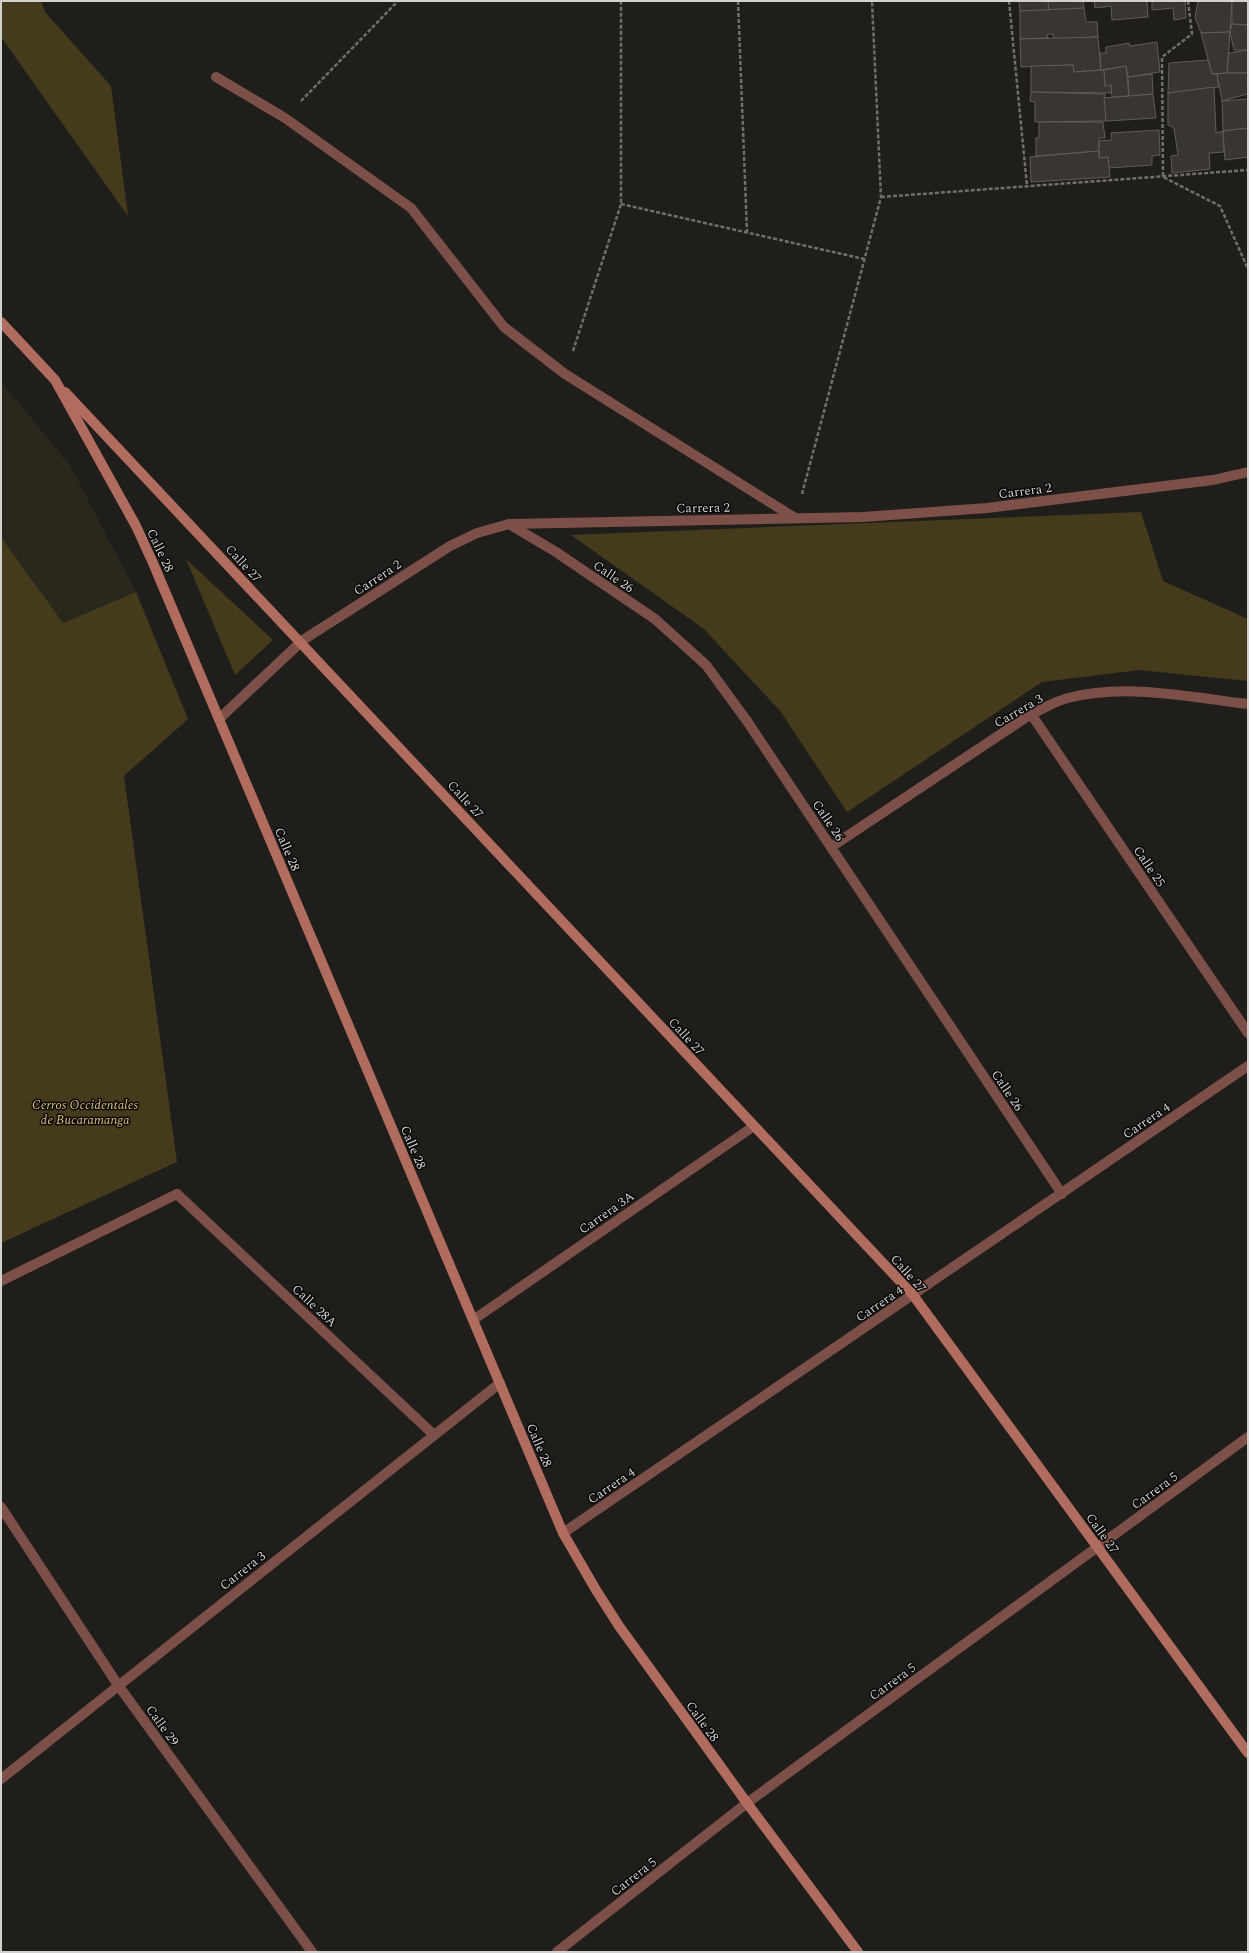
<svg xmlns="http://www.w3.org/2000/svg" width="1249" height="1953" viewBox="0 0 1249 1953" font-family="Spectral,serif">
  <rect width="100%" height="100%" fill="#201e1a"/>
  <path fill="#2a271d" d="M1 382 70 465 136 592 63 623 1 537Z"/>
  <g fill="#443b1d">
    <path d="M1 1H41L45 12 111 86 128 216 1 37Z"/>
    <path d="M1141 512 1163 581 1248 619V681L1139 670 1042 682 847 812 781 712 704 629 571 535Z"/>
    <path d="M1 537 63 623 136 592 188 719 124 776 177 1162 1 1243Z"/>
    <path d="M186 559 273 640 235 675Z"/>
  </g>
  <g fill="#3a3532" stroke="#615c59">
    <path d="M1019 1H1048L1049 10 1020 11Z"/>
    <path d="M1048 1H1083L1084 8 1049 10Z"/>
    <path d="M1094 1H1147L1148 17 1112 20 1111 6 1095 8Z"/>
    <path d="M1152 1H1185L1186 18 1174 20 1173 8 1152 10Z"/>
    <path d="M1198 1H1232L1230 32 1201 33 1195 17Z"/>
    <path d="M1232 1H1248V25L1232 24Z"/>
    <path d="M1084 8 1086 22H1097L1098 37 1054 39 1053 34H1047L1048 38 1020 39V11Z"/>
    <path d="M1232 24 1248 25V50H1234L1230 32Z"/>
    <path d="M1230 32 1227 73 1212 74 1201 33Z"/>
    <path d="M1098 37 1101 70 1074 72 1073 65 1021 67 1020 39Z"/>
    <path d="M1157 42 1160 72 1128 77 1126 66 1101 70 1100 53H1106V47L1129 43 1130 46Z"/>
    <path d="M1248 50V73H1227L1229 53Z"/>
    <path d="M1208 60 1212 74H1217L1219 87 1168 93 1169 63Z"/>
    <path d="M1073 65 1074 72 1104 70 1105 86 1111 85 1112 93 1031 92V66Z"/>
    <path d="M1126 66 1129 96 1112 97 1111 85 1105 86 1104 70Z"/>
    <path d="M1227 73H1248V97L1247 94 1222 101 1217 74Z"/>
    <path d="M1152 74 1153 94 1129 96 1128 77Z"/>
    <path d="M1214 87 1216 133 1223 131 1224 152 1209 153 1210 169 1172 173 1171 156 1178 155 1174 128 1168 125V93Z"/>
    <path d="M1031 92 1105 94 1106 121 1035 122V102L1030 101Z"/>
    <path d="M1153 94 1156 118 1106 121 1104 98Z"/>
    <path d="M1248 99V128L1223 131 1222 101Z"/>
    <path d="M1039 122H1103L1105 138H1099V151L1036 156V138H1039Z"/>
    <path d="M1248 128V157L1225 160 1223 131Z"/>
    <path d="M1159 130 1160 155 1152 156V165L1109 168 1108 157 1099 158V141L1112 140 1111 133Z"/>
    <path d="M1099 151V158L1108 157 1110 177 1031 182 1030 157Z"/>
  </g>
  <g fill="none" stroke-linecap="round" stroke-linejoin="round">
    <g stroke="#716f6c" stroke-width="2.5" stroke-dasharray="4 2" stroke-linecap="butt">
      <path d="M738 1 747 232"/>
      <path d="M1009 1 1027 186"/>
      <path d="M1188 1 1192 34 1162 57 1163 177 1220 206 1248 269"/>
      <path d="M301 101 398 1"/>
      <path d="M881 197 1248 170"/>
      <path d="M621 204 864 259"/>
      <path d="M573 351 621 204V1"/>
      <path d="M802 494 881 197 872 1"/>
    </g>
    <g stroke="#7c5049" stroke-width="10">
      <path d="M216 77 285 118 411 208 504 327 565 374 795 518"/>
      <path d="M1 1281 177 1194"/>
    </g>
    <g stroke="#7c5049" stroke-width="10">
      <path d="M509 524 556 552 655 619 706 665 747 721 1062 1194"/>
      <path d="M1031 714 1248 1033"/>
      <path d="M219 719 303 640 450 546 477 533 509 524 863 517 987 508 1213 480 1248 472"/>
      <path d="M831 847 1031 714C1043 709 1055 701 1068 698 1126 683 1189 697 1248 704"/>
      <path d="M177 1194 434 1435"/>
      <path d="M473 1320 754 1126"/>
      <path d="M1 1507 118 1685 312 1952"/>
      <path d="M563 1533 1248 1066"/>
      <path d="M1 1779 500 1383"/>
      <path d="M557 1952 747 1803 1248 1437"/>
    </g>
    <g stroke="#b16c60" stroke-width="10">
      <path d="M1 322 55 380 136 526 153 563 563 1533 596 1590 619 1626 747 1803 858 1952"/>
      <path d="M65 392 913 1295 1248 1753"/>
    </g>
  </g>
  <g text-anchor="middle" stroke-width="3" stroke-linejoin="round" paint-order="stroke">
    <g font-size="13" fill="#d2d1ce" stroke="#090807">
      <text transform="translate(1025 490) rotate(-7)" y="5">Carrera 2</text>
      <text transform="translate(703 507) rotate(-1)" y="5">Carrera 2</text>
      <text transform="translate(161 550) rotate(65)" y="5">Calle 28</text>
      <text transform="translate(244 563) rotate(47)" y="5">Calle 27</text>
      <text transform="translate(614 576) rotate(34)" y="5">Calle 26</text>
      <text transform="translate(377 577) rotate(-33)" y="5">Carrera 2</text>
      <text transform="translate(1018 710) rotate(-30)" y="5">Carrera 3</text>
      <text transform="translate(466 799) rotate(47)" y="5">Calle 27</text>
      <text transform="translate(829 820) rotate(56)" y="5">Calle 26</text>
      <text transform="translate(288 849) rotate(67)" y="5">Calle 28</text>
      <text transform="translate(1150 866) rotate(56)" y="5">Calle 25</text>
      <text transform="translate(687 1036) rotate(47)" y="5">Calle 27</text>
      <text transform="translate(1008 1090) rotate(56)" y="5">Calle 26</text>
      <text transform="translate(1146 1120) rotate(-34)" y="5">Carrera 4</text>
      <text transform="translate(414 1147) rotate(67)" y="5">Calle 28</text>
      <text transform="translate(606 1212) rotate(-35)" y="5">Carrera 3A</text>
      <text transform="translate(909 1273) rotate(48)" y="5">Calle 27</text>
      <text transform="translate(879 1303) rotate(-34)" y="5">Carrera 4</text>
      <text transform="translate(315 1305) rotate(43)" y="5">Calle 28A</text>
      <text transform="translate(540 1445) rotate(67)" y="5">Calle 28</text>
      <text transform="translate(611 1485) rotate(-34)" y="5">Carrera 4</text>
      <text transform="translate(1154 1490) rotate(-36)" y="5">Carrera 5</text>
      <text transform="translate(1103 1533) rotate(54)" y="5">Calle 27</text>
      <text transform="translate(242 1570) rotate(-38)" y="5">Carrera 3</text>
      <text transform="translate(892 1681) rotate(-36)" y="5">Carrera 5</text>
      <text transform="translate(703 1721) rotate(54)" y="5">Calle 28</text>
      <text transform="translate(163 1725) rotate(54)" y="5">Calle 29</text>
      <text transform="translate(633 1876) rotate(-38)" y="5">Carrera 5</text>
    </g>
    <g font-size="13" font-style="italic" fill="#d8c171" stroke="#090807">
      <text x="85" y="1109">Cerros Occidentales<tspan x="85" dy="15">de Bucaramanga</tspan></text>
    </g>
  </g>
  <rect width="1249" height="1953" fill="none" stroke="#d2d1ce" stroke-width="4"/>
</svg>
